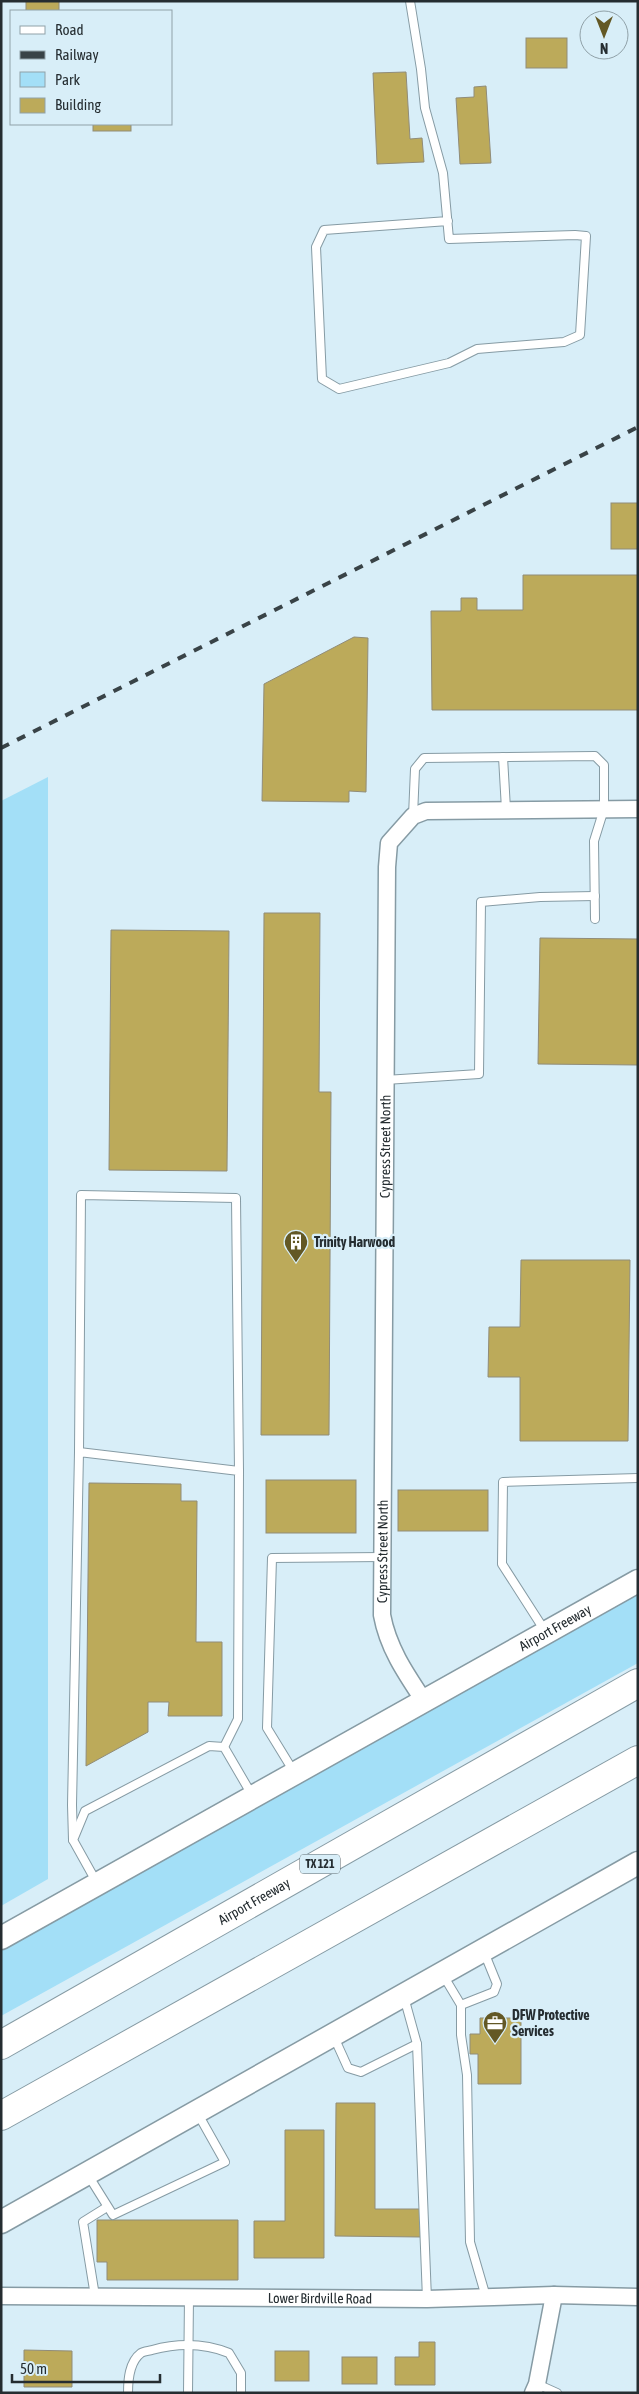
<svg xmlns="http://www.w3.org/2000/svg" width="639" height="2394" viewBox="0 0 639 2394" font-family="'Asap Condensed',sans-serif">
  <rect width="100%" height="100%" fill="#d8eef8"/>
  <g fill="#a3dff7">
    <path d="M48 777V1879L1 1906V801Z"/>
    <path d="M638 1593V1663L1 2016V1950Z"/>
  </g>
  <g fill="#bcaa5a" stroke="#908c79">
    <rect x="26" y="1" width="33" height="10"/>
    <rect x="526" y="38" width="41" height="30"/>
    <path d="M406 72 410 139 422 138 424 162 377 164 373 73Z"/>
    <path d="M486 86 491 163 460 164 456 98 474 97V87Z"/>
    <rect x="93" y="124" width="38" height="7"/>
    <rect x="611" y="503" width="27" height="46"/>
    <path d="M523 575H638V710H432L431 611H461V598H477V610H523Z"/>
    <path d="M354 637 368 638 366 792 349 791V802L262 801 264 684Z"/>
    <path d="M264 913H320L319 1092H331L329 1435H261Z"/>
    <path d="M111 930 229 931 227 1171 109 1170Z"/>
    <path d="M540 938 638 939V1065L538 1064Z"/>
    <path d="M521 1260H630L628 1441H520V1377H488L489 1327H520Z"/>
    <rect x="266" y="1480" width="90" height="53"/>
    <path d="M89 1483 181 1484V1501H197L196 1642H222V1716H168L169 1702H148V1732L86 1766Z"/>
    <rect x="398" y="1490" width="90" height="41"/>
    <path d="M480 2018H521V2084H478V2054H470V2034H480Z"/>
    <path d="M336 2103H375V2209H421V2237L335 2236Z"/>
    <path d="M285 2130H324V2258H254V2221H285Z"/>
    <path d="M97 2220H238V2280H107V2262H97Z"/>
    <path d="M419 2342H435V2385H395V2357H419Z"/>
    <path d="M24 2350 72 2351V2387H24Z"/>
    <rect x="275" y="2351" width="34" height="30"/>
    <rect x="342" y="2357" width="35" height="27"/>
  </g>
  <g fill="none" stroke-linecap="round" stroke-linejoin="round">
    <g stroke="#869ba4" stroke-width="10">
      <g id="lane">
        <path d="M410 1 421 69 425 108 443 173 449 239 575 235 586 236 580 335 564 342 477 349 449 363 339 389 322 379 316 247 324 230 448 221"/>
        <path d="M503 757 506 809"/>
        <path d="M413 816 415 769 424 758 595 756 604 765V809L594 841 595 919"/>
        <path d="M385 1080 479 1074 481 902 540 897 595 896"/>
        <path d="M79 1452 81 1195 236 1198 239 1471"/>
        <path d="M545 1631 502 1564 503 1482 638 1478"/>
        <path d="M294 1772 267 1728 272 1558 383 1557"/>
        <path d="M73 1840 72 1805 79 1452 239 1471 238 1719 224 1747"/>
        <path d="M97 1883 73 1840 85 1811 209 1746 224 1747 252 1795"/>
        <path d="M443 1975 461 2005V2035L467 2075 470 2242 486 2297"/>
        <path d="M461 2005 494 1992 497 1984 484 1952"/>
        <path d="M334 2037 348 2068 361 2072 417 2044 404 1997"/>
        <path d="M417 2044 427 2299"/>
        <path d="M88 2175 113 2215 225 2162 198 2114"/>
        <path d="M95 2296 83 2222 107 2207"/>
        <path d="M537 2384 557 2393"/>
        <path d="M128 2393C128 2380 129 2362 141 2353 144 2351 149 2351 152 2350 178 2343 204 2343 229 2353L241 2373V2393"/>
        <path d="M188 2393 189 2297"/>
      </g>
    </g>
    <g stroke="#869ba4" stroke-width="19">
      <g id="street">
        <path id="s1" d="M424 1701C406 1674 388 1648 382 1615L387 867 389 843 413 816 426 811 638 809"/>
        <path id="s2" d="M1 2296 427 2299 554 2295 638 2297"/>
        <path d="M533 2393 537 2384 554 2295"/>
      </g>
    </g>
    <g stroke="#869ba4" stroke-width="25">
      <g id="secondary">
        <path id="s3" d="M1 1938 638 1581"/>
        <path d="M1 2222 638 1863"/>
      </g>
    </g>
    <g stroke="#869ba4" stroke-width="30">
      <g id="highway">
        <path id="s4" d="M1 2045 638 1683"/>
        <path d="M1 2116 638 1760"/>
      </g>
    </g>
    <use href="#lane" stroke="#fff" stroke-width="8"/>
    <use href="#street" stroke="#fff" stroke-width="16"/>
    <use href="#secondary" stroke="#fff" stroke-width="22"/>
    <use href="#highway" stroke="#fff" stroke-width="28"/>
    <path stroke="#394347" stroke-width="4" stroke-dasharray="9 9" stroke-linecap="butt" d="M1 748 638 427"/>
  </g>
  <defs>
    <g id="building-pin" transform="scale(1.25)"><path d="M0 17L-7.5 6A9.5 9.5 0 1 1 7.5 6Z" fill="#635825" stroke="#d8eef8"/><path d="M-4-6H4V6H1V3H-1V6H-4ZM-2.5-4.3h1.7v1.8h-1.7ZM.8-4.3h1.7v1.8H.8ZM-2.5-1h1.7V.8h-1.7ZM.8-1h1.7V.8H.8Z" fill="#fff"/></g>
    <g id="office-pin" transform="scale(1.25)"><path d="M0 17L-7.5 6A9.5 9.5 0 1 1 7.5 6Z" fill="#635825" stroke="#d8eef8"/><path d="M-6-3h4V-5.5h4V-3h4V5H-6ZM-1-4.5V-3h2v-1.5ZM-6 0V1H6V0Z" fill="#fff"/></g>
  </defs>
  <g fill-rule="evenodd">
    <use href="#building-pin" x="296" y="1242"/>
    <use href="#office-pin" x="495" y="2023"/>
  </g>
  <g text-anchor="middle" stroke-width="4.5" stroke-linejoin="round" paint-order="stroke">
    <rect fill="#d8eef8" stroke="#5b676d" stroke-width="1" x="300" y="1854.5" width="40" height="19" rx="4"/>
    <g font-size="12" font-weight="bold" fill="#252d31">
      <text x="320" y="1868">TX 121</text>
    </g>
    <g font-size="14" fill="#252d31" stroke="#d8eef8">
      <text dy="5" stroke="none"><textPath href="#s1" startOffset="565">Cypress Street North</textPath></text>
      <text dy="5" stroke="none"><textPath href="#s1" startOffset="160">Cypress Street North</textPath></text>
      <text dy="5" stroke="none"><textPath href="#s3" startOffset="635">Airport Freeway</textPath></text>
      <text dy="5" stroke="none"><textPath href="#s4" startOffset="291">Airport Freeway</textPath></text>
      <text dy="5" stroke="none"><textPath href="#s2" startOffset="319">Lower Birdville Road</textPath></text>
    </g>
    <g font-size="14" font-weight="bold" fill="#252d31" stroke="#d8eef8" text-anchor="start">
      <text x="314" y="1247">Trinity Harwood</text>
      <text x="512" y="2020">DFW Protective<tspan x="512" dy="16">Services</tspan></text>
    </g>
  </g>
  <rect width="639" height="2394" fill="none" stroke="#252d31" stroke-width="5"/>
  <rect x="10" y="10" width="162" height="115" fill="#d8eef8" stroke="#90a1a8"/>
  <rect x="20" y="26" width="25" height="8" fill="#ffffff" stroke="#90a1a8"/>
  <text x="55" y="35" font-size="15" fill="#252d31">Road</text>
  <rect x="20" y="51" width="25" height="8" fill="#394347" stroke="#90a1a8"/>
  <text x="55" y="60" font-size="15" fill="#252d31">Railway</text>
  <rect x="20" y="72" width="25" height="15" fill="#a3dff7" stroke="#90a1a8"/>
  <text x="55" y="85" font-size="15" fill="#252d31">Park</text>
  <rect x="20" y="98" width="25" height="15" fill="#bcaa5a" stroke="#90a1a8"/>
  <text x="55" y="110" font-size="15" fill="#252d31">Building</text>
  <g transform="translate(604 35) rotate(180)"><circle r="24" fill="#d8eef8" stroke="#90a1a8"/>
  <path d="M0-4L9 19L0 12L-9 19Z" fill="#635825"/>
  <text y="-8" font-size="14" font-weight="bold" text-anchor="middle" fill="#252d31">N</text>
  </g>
  <path d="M12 2374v8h148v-8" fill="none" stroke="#252d31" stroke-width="2.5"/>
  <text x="20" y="2374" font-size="15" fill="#252d31" stroke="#d8eef8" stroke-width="4" paint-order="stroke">50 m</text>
</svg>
